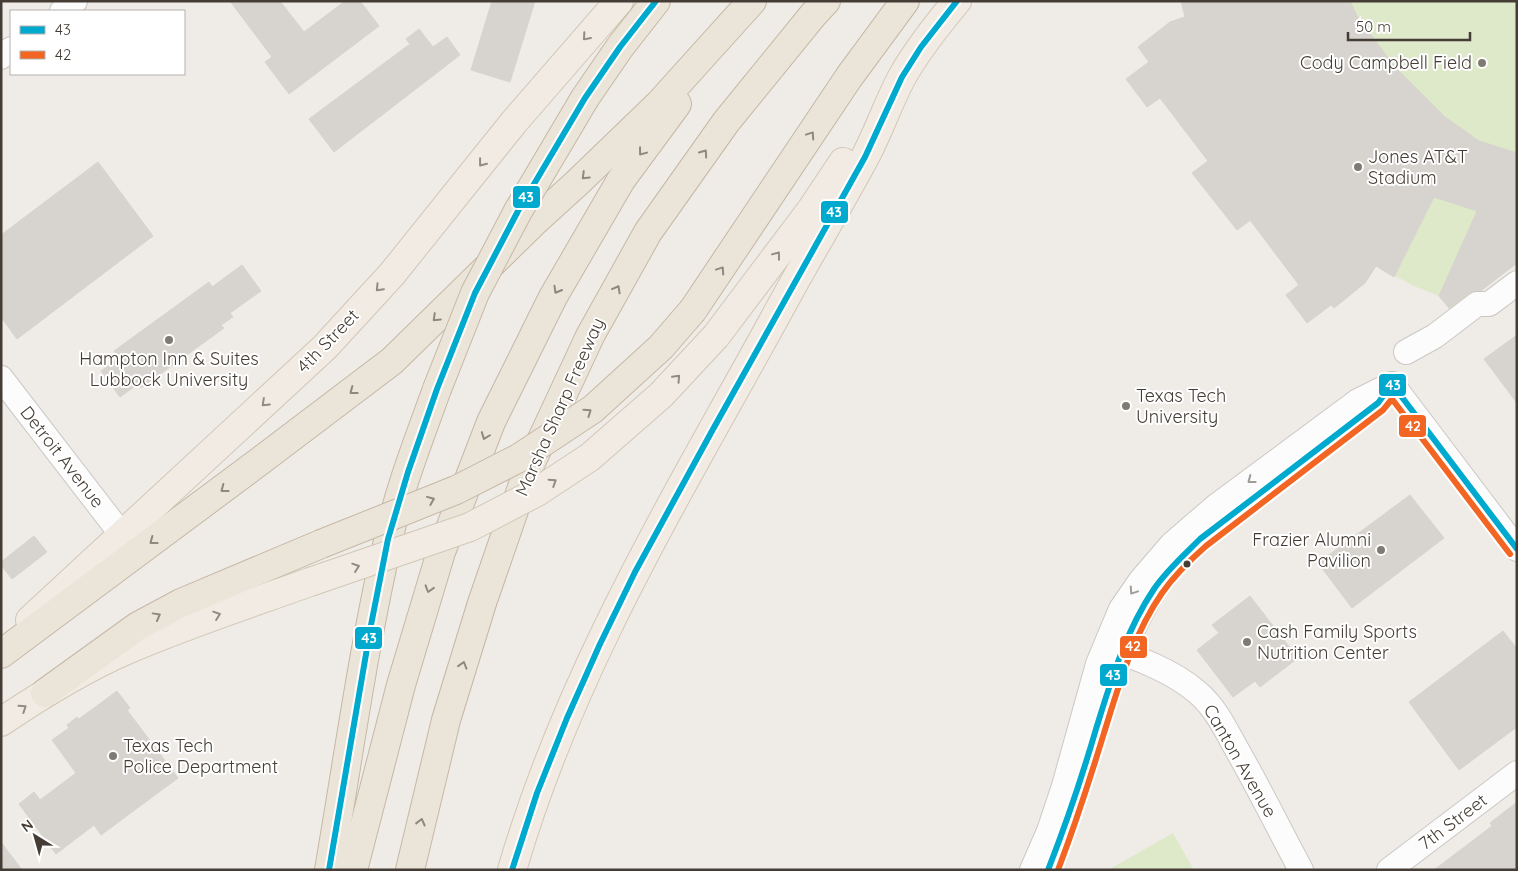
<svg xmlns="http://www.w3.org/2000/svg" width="1518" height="871" viewBox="0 0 1518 871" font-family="Quicksand,sans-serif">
  <rect width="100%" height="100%" fill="#efece8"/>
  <g fill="#dee9c9">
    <path d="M1181 1H1517V263L1452 313 1439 296 1414 286 1376 266 1365 283 1334 309 1331 305 1307 323 1286 295 1299 284 1251 221 1237 230 1192 173 1208 161 1160 98 1147 107 1126 79 1149 62 1138 47 1170 22 1185 17Z"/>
    <path d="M1173 833 1194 870H1108Z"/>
  </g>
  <g fill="#d7d4cf" stroke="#d7d3ce">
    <path d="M230 1H280L304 32 345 1H360L379 26 289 94 265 62 272 57Z"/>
    <path d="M492 1H535L510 82 471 70Z"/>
    <path d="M1181 1H1350L1357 16 1395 67 1445 117 1479 141 1517 153V263L1482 290 1469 293 1449 308 1439 296 1477 211 1434 197 1394 277 1376 266 1365 283 1334 308 1331 305 1307 323 1286 295 1299 285 1250 220 1237 230 1192 173 1208 161 1160 98 1147 107 1126 79 1149 62 1138 47 1170 22 1185 17Z"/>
    <path d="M419 29 433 47 447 37 460 55 334 152 309 119 410 44 406 39Z"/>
    <path d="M98 162 153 236 17 339 1 317V235Z"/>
    <path d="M242 265 261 291 230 313 233 317 221 325 224 328 141 388 138 384 120 397 101 371 119 358 114 351 209 282 212 287Z"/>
    <path d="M1517 335V403L1484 359Z"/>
    <path d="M1410 495 1444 538 1352 608 1318 563Z"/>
    <path d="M34 536 47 552 12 579 1 565V562Z"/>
    <path d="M1250 596 1298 658 1260 687 1255 681 1233 697 1197 650 1219 633 1212 625Z"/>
    <path d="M1503 631 1517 649V727L1459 770 1409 702Z"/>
    <path d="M117 691 130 708 127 710 178 778 101 835 94 825 56 854 19 804 34 792 40 800 76 773 52 740 69 728 67 725 77 717 79 719Z"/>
    <path d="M1517 802V870H1434L1492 826 1490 823Z"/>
    <path d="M1 842 22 870H1Z"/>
  </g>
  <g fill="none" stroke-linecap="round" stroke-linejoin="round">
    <g stroke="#cbc8c4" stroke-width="26">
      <g id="minor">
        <path d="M62 11 75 1"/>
        <path d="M1 57 11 49"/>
        <path d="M1406 352 1435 336 1477 304H1489L1517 283"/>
        <path d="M1 378 122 535"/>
        <path d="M1392 384 1517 549"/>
        <path d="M1108 649C1137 657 1174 672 1197 692 1215 707 1225 728 1236 748 1259 788 1279 829 1301 870"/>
        <path d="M1098 722 1122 653 1137 621 1154 589 1174 565"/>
        <path d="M1032 870 1049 831 1064 786 1098 664 1121 609 1141 580 1172 544 1215 507 1358 401 1392 384"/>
        <path d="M1389 870 1517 773"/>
      </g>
    </g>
    <g stroke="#d1c7b6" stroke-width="30">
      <g id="major">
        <path d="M716 336 811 210 843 162"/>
        <path d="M30 620 325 347 392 274 514 122 619 1"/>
        <path d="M1 722C41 695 83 669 127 650 187 624 249 604 310 582"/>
        <path d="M512 870C573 660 687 480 790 290 815 245 841 202 865 157 879 131 888 103 902 77 917 50 937 25 957 1"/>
      </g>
    </g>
    <g stroke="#c6b7a4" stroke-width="30">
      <g id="highway">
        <path d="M585 98 620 47 656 1"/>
        <path d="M693 310 849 77 905 1"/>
        <path d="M1 654 256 464 392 361 533 223 577 183 660 103 752 1"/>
        <path d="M45 693 138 626 181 603 321 544"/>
        <path d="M329 870C348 760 363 649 388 541 399 489 419 439 437 389"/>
        <path d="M353 870 401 685 441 552 491 422 553 297 621 180 677 104"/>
        <path d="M410 870 446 720 482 603 529 467 590 336 648 232 726 122 813 15 826 1"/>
      </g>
    </g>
    <use href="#minor" stroke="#fdfcfc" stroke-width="24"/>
    <use href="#major" stroke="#f1ebe3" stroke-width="28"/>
    <use href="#highway" stroke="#ebe4d9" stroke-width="28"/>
    <g stroke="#d1c7b6" stroke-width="30" stroke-linecap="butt">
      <path id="major-bridge" d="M310 582 470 527 537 492 590 457 661 395 716 336"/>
    </g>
    <g stroke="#c6b7a4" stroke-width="30" stroke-linecap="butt">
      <g id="highway-bridge">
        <path d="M437 389 475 293 518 211 585 98"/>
        <path d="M321 544 456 490 519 458 593 409 661 347 693 310"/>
      </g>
    </g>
    <use href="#major-bridge" stroke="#f1ebe3" stroke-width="28"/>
    <use href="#highway-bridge" stroke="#ebe4d9" stroke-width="28"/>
    <g stroke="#fff" stroke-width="10">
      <g id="bus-1">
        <path d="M329 870 371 625 388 539 408 472 437 389 475 293 518 211 585 98 620 47 656 1"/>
        <path d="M512 870 537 793 567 718 600 644 635 572 712 431 865 157 902 77 921 47 957 1"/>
        <path d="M1048 870C1066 824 1082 777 1096 729 1111 681 1125 632 1154 589 1166 571 1184 555 1200 539L1378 403 1392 384 1517 549"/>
      </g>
    </g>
    <g stroke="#fff" stroke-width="10">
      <path id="bus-2" d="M1058 870C1075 825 1090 779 1104 733 1119 685 1133 635 1162 593 1174 576 1190 560 1206 546L1383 410 1392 399 1510 554"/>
    </g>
    <use href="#bus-1" stroke="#00a9ce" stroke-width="6"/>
    <use href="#bus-2" stroke="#f26522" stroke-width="6"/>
  </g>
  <defs><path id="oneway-chevron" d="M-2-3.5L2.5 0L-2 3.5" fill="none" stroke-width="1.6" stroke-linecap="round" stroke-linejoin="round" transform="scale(1.25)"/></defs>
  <g stroke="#928b83">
    <use href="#oneway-chevron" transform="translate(586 37) rotate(131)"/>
    <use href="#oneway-chevron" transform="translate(482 163) rotate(128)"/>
    <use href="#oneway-chevron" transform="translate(777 255) rotate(-53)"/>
    <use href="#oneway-chevron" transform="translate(379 288) rotate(133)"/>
    <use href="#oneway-chevron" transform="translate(677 378) rotate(-47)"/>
    <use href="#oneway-chevron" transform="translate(265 403) rotate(137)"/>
    <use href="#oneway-chevron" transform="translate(553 482) rotate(-33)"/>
    <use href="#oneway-chevron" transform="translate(356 567) rotate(-19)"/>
    <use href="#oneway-chevron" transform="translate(217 615) rotate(-19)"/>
    <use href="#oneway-chevron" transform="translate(23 708) rotate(-34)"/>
  </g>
  <g stroke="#90887f">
    <use href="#oneway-chevron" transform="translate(811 135) rotate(-56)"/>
    <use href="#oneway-chevron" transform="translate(642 152) rotate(127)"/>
    <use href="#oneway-chevron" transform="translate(704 153) rotate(-55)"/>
    <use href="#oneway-chevron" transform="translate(585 176) rotate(136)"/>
    <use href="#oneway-chevron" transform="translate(721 270) rotate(-56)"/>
    <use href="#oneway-chevron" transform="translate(617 289) rotate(-61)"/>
    <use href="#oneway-chevron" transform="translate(557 290) rotate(120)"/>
    <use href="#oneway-chevron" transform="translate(436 318) rotate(136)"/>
    <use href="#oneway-chevron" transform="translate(353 391) rotate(143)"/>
    <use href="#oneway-chevron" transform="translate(588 412) rotate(-35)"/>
    <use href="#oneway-chevron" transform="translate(485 436) rotate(111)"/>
    <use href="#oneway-chevron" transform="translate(224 489) rotate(143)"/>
    <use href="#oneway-chevron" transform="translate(431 500) rotate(-22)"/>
    <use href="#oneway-chevron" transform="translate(153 541) rotate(143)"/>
    <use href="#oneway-chevron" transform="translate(429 589) rotate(107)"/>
    <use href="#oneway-chevron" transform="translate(157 616) rotate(-29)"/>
    <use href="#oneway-chevron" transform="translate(463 665) rotate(-73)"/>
    <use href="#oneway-chevron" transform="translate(421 822) rotate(-76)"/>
  </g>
  <g stroke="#a19c98">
    <use href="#oneway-chevron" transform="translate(1251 480) rotate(143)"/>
    <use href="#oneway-chevron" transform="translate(1133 591) rotate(124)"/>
  </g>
  <g fill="#807a74" stroke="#fff" stroke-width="2">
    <circle cx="1482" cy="63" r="5"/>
    <circle cx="1358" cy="167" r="5"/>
    <circle cx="169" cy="340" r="5"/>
    <circle cx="1126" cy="406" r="5"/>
    <circle cx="1381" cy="550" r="5"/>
    <circle cx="1247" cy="642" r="5"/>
    <circle cx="113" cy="756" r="5"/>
  </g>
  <circle fill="#453d35" stroke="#fff" stroke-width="2" cx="1187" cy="564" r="4.5"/>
  <g text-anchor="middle" stroke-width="4" stroke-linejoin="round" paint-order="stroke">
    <g font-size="18" fill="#453d35" stroke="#fff" text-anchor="start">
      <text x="1472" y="69" text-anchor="end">Cody Campbell Field</text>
      <text x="1368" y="163">Jones AT&amp;T<tspan x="1368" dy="21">Stadium</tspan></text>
      <text x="169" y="365" text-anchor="middle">Hampton Inn &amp; Suites<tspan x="169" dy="21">Lubbock University</tspan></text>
      <text x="1136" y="402">Texas Tech<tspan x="1136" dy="21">University</tspan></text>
      <text x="1371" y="546" text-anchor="end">Frazier Alumni<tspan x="1371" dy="21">Pavilion</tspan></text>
      <text x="1257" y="638">Cash Family Sports<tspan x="1257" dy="21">Nutrition Center</tspan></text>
      <text x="123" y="752">Texas Tech<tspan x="123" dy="21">Police Department</tspan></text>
    </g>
    <g font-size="18" fill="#453d35" stroke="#fff">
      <text transform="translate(328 341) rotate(-46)" y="6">4th Street</text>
      <text transform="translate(560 407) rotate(-66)" y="6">Marsha Sharp Freeway</text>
      <text transform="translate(62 457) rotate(52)" y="6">Detroit Avenue</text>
      <text transform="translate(1240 761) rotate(60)" y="6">Canton Avenue</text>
      <text transform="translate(1453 822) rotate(-37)" y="6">7th Street</text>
    </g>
  </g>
  <g stroke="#fff" stroke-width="2">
    <rect x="512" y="185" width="29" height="24" rx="5" fill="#00a9ce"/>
    <rect x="820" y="200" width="29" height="24" rx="5" fill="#00a9ce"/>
    <rect x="1378" y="373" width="29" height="24" rx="5" fill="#00a9ce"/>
    <rect x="1398" y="414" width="29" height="24" rx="5" fill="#f26522"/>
    <rect x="354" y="626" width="29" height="24" rx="5" fill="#00a9ce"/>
    <rect x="1119" y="635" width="29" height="24" rx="5" fill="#f26522"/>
    <rect x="1099" y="663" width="29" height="24" rx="5" fill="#00a9ce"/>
  </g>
  <g font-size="14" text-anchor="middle" font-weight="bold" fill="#fff">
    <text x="526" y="202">43</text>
    <text x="834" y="217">43</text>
    <text x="1393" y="390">43</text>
    <text x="1413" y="431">42</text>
    <text x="369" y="643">43</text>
    <text x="1133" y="651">42</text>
    <text x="1113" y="680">43</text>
  </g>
  <rect width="1518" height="871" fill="none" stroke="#453d35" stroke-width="5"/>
  <rect x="10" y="10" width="175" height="65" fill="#ffffff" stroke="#b5b1ae"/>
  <rect x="20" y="26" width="25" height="8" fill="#00a9ce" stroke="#b5b1ae"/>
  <text x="55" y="35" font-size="15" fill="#453d35">43</text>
  <rect x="20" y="51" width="25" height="8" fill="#f26522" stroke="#b5b1ae"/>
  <text x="55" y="60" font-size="15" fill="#453d35">42</text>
  <g transform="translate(35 836) rotate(323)" stroke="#ffffff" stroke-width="4" paint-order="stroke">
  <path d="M0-4L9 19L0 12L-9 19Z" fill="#453d35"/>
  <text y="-8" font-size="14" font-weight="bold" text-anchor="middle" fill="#453d35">N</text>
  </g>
  <path d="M1348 32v8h122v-8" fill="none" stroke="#453d35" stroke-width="2.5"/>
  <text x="1356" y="32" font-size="15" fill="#453d35" stroke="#ffffff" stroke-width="4" paint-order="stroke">50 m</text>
</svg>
